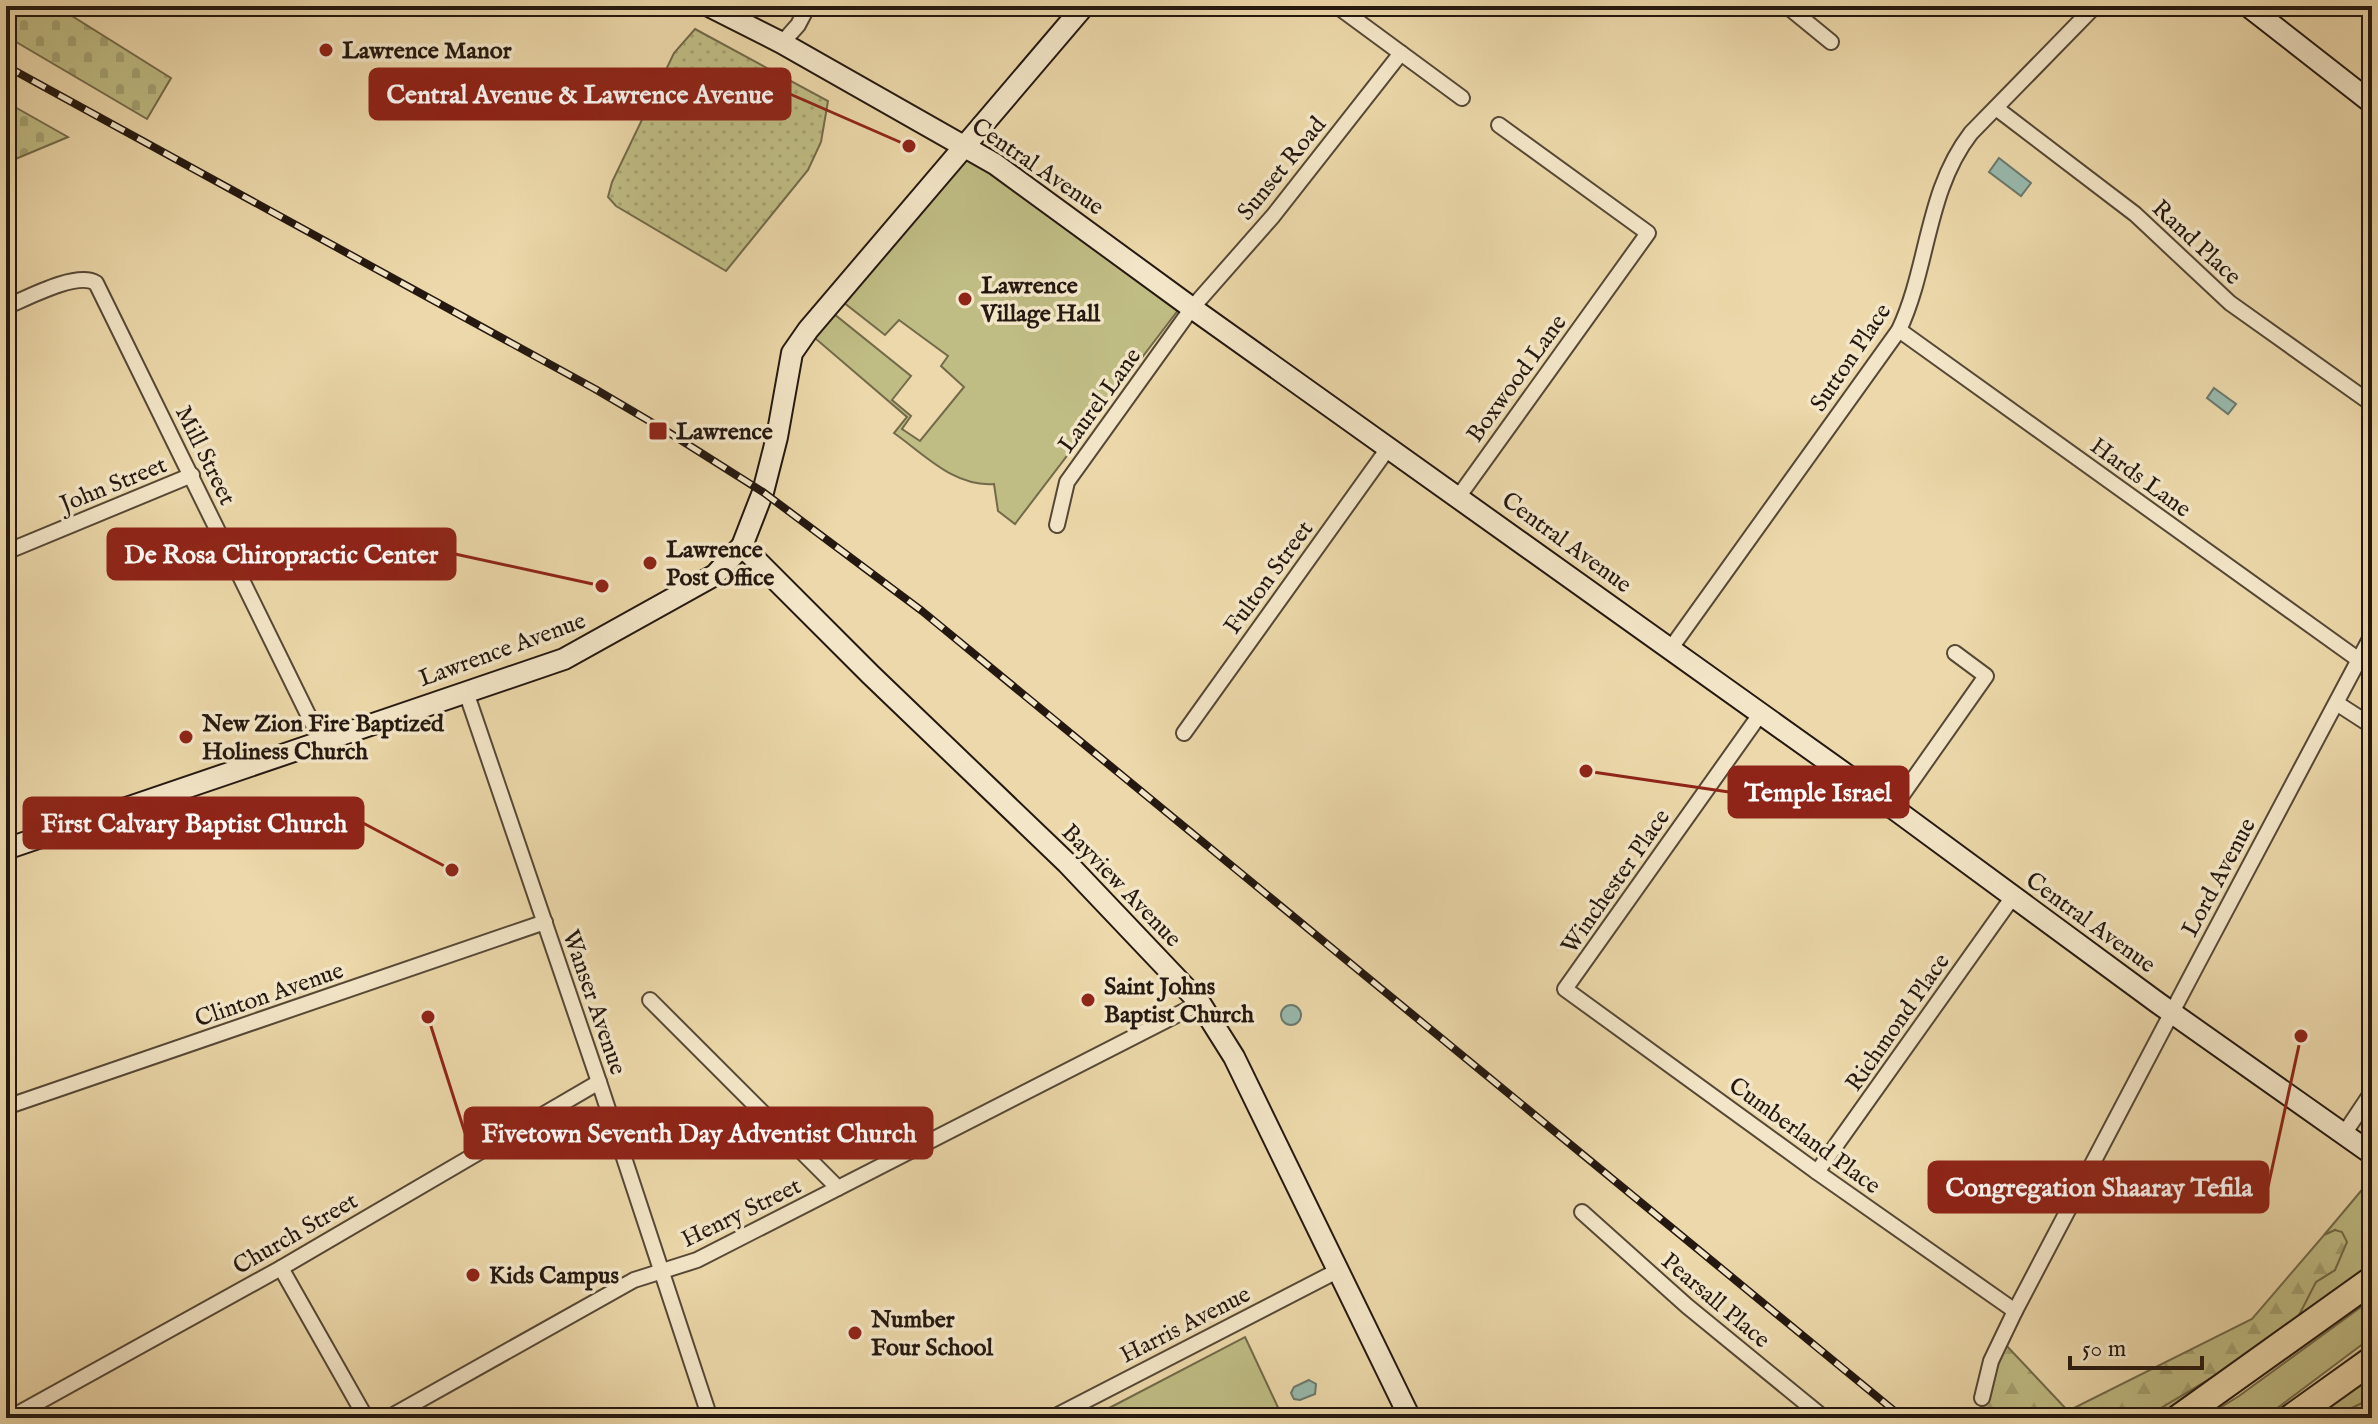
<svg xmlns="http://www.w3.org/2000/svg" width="2378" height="1424" viewBox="0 0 2378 1424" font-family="'IM FELL English',serif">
  <defs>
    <pattern id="forest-firs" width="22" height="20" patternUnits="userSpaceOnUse" patternTransform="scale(2)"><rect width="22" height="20" fill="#bfbc84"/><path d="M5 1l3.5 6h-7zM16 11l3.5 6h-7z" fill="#a4a171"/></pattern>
    <pattern id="cemetery-stones" width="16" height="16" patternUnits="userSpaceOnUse" patternTransform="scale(2)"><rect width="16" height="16" fill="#bfbc84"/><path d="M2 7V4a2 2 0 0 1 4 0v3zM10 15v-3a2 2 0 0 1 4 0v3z" fill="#a4a171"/></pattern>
    <pattern id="park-dots" width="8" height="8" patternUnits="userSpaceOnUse" patternTransform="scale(2)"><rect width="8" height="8" fill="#bfbc84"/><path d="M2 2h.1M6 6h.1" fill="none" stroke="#a4a171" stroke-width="1.8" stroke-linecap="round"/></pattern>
  </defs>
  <rect width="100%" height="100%" fill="#ecd8aa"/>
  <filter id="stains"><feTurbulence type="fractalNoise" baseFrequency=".0025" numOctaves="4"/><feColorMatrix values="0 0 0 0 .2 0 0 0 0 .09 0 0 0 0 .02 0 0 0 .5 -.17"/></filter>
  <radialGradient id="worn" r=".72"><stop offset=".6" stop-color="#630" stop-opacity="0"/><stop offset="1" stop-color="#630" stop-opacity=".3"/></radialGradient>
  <g fill="#bfbc84" stroke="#726a4a" stroke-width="2">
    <path d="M965 151 1182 305 1015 524 998 511 994 484C954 487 925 455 894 433L907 417 809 333 829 310 911 376 892 400 911 416 902 429 920 441 964 387 941 366 948 356 899 320 885 335 838 298Z"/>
    <path d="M2366 1185 2372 1190V1267C2305 1325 2228 1370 2154 1418H2144L2278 1338 2316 1282 2335 1270V1230L2324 1235Z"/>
    <path d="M2372 1299V1337L2264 1418H2204L2239 1396Z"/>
    <path d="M1245 1337 1283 1418H1090Z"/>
    <path d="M2372 1373V1398L2332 1418H2305Z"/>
  </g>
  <g fill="url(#forest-firs)" stroke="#726a4a" stroke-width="2">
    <path d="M2335 1230 2342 1232 2347 1242 2335 1270 2316 1282 2296 1321 2278 1338 2144 1418H1977L2006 1345 2068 1411 2252 1319 2324 1235Z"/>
    <path d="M2372 1398V1418H2332Z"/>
  </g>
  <g fill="url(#cemetery-stones)" stroke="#726a4a" stroke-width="2">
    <path d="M6 6H56L171 78 147 119 6 36Z"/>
    <path d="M6 102 68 137 6 163Z"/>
  </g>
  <path fill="url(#park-dots)" stroke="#726a4a" stroke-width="2" d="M695 29 828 101 821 142 808 170 726 271 616 206 608 197 612 182 674 53Z"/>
  <g fill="#99b9ad" stroke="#6a796e" stroke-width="2">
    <path d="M1999 158 2031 183 2021 196 1989 172Z"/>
    <path d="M2214 388 2236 404 2228 414 2207 398Z"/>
    <circle cx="1291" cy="1015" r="10"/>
    <path d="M1309 1380 1316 1384 1315 1394 1300 1400 1294 1399 1291 1393 1294 1387Z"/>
  </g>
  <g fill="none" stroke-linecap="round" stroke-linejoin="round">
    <g stroke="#564836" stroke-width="18">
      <g id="street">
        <path d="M1337 6 1462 98"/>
        <path d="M1787 6 1831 42"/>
        <path d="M782 43 798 25 808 6"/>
        <path d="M1996 108 2135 214 2230 303 2372 404"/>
        <path d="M6 307C27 298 77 271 96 283L321 741"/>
        <path d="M1899 330 2359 660"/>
        <path d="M1459 496 1648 233 1499 125"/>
        <path d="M1057 525 1067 482 1192 308 1273 216 1401 53"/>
        <path d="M6 552 192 475"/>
        <path d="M1671 648 1899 330C1929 266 1926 191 1971 133L2095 6"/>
        <path d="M466 692 599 1082 710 1418"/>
        <path d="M2338 704 2372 726"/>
        <path d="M1761 713 1565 989 1817 1172 2015 1311"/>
        <path d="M1184 733 1389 447"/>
        <path d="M1893 808 1986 676 1955 653"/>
        <path d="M650 1000 838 1188"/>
        <path d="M6 1107 545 922"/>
        <path d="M2344 1134 2372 1092"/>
        <path d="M1817 1172 2012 898"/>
        <path d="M1582 1212 1687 1306 1824 1418"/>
        <path d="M281 1268 366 1418"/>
        <path d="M1982 1398 1991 1361 2015 1311C2132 1085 2253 860 2372 635"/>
        <path d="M10 1418 281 1268 599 1082"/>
        <path d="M388 1418 634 1280 697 1260 1200 1003"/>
        <path d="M1052 1418 1339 1270"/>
      </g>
    </g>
    <g stroke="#241810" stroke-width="24">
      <g id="secondary">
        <path d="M709 6 782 43 995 164 1192 308 1893 808 2158 1003 2372 1154"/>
        <path d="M2248 6 2372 103"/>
        <path d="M742 546 871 675 1067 863 1200 1003 1234 1057 1410 1418"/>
        <path d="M6 849 564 659 715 575 742 546 763 492 777 437 792 353 808 330 1084 6"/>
      </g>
    </g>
    <g stroke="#241810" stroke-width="30">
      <g id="highway">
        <path d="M2179 1418 2372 1280"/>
        <path d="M2291 1418 2372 1360"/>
      </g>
    </g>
    <use href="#street" stroke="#f3e6c8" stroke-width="14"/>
    <use href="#secondary" stroke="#f3e6c8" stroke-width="20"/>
    <use href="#highway" stroke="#ecd8aa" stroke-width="26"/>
    <g stroke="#241810" stroke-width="8">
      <path id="rail" d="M6 66 595 389 668 432 763 492 922 611 1903 1418"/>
    </g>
    <use href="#rail" stroke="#f3e6c8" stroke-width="5" stroke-dasharray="15" stroke-linecap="butt"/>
  </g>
  <g fill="#8f2418" stroke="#f3e6c8" stroke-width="3">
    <circle cx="326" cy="50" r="8"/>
    <circle cx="965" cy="299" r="8"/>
    <rect x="648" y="421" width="20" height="20" rx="4"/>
    <circle cx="650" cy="563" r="8"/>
    <circle cx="186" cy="737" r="8"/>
    <circle cx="1088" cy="1000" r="8"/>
    <circle cx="473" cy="1275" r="8"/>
    <circle cx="855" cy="1333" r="8"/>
  </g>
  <g text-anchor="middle" stroke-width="7" stroke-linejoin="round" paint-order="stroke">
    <g font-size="24" font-weight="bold" fill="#241810" stroke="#f3e6c8" text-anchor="start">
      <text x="342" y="58">Lawrence Manor</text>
      <text x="981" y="293">Lawrence<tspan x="981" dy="28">Village Hall</tspan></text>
      <text x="676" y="439">Lawrence</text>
      <text x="666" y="557">Lawrence<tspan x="666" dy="28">Post Office</tspan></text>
      <text x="202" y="731">New Zion Fire Baptized<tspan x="202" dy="28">Holiness Church</tspan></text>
      <text x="1104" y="994">Saint Johns<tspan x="1104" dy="28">Baptist Church</tspan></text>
      <text x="489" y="1283">Kids Campus</text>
      <text x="871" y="1327">Number<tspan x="871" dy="28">Four School</tspan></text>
    </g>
    <g font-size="24" fill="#241810" stroke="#f3e6c8">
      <text transform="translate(1038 166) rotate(34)" y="8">Central Avenue</text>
      <text transform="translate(1281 168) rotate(-51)" y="8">Sunset Road</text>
      <text transform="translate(2197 242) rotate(43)" y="8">Rand Place</text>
      <text transform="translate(1850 357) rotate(-56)" y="8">Sutton Place</text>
      <text transform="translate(1516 378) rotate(-54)" y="8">Boxwood Lane</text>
      <text transform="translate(1099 400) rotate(-54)" y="8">Laurel Lane</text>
      <text transform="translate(206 455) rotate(64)" y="8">Mill Street</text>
      <text transform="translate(2141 477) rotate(36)" y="8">Hards Lane</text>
      <text transform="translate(113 484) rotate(-22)" y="8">John Street</text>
      <text transform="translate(1567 542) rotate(36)" y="8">Central Avenue</text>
      <text transform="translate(1268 577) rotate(-54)" y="8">Fulton Street</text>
      <text transform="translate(502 649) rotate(-20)" y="8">Lawrence Avenue</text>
      <text transform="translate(2218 877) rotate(-62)" y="8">Lord Avenue</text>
      <text transform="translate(1615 881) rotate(-55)" y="8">Winchester Place</text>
      <text transform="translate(1122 885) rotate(46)" y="8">Bayview Avenue</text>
      <text transform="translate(2091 922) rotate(36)" y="8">Central Avenue</text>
      <text transform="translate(269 994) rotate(-19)" y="8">Clinton Avenue</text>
      <text transform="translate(595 1002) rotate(71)" y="8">Wanser Avenue</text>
      <text transform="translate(1897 1022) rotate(-55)" y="8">Richmond Place</text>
      <text transform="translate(1805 1135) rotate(36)" y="8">Cumberland Place</text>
      <text transform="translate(741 1212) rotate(-26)" y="8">Henry Street</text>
      <text transform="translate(295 1233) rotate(-30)" y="8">Church Street</text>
      <text transform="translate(1716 1300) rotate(40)" y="8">Pearsall Place</text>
      <text transform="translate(1185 1324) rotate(-27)" y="8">Harris Avenue</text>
    </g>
  </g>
  <path fill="none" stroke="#8f2418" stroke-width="3" d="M909 146L790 94M602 586L455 554M1586 771L1729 792M452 870L363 823M428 1017L465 1133M2301 1036L2268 1187"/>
  <g fill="#8f2418" stroke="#f3e6c8" stroke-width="3">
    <circle cx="909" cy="146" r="8"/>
    <circle cx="602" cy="586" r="8"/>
    <circle cx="1586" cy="771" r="8"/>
    <circle cx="452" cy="870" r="8"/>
    <circle cx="428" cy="1017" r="8"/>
    <circle cx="2301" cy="1036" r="8"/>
  </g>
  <g fill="#8f2418" stroke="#8f2418" stroke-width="3">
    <rect x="370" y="69" width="420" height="50" rx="8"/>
    <rect x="108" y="529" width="347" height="50" rx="8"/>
    <rect x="1729" y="767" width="179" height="50" rx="8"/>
    <rect x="24" y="798" width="339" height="50" rx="8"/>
    <rect x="465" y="1108" width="467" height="50" rx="8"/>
    <rect x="1929" y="1162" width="339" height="50" rx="8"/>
  </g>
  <g font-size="26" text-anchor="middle" font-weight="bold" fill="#fff">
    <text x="580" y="103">Central Avenue &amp; Lawrence Avenue</text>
    <text x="281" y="563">De Rosa Chiropractic Center</text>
    <text x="1818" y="801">Temple Israel</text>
    <text x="194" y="832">First Calvary Baptist Church</text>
    <text x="699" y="1142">Fivetown Seventh Day Adventist Church</text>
    <text x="2099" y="1196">Congregation Shaaray Tefila</text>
  </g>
  <rect width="2378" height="1424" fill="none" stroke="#ecd8aa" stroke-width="32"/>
  <rect x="8" y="8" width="2362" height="1408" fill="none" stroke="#241810" stroke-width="4"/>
  <rect x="16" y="16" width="2346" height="1392" fill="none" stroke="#241810" stroke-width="2"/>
  <path d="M2070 1356v12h132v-12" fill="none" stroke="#241810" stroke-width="4"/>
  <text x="2082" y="1356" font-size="24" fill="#241810" stroke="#f3e6c8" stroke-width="6" paint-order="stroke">50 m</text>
  <rect width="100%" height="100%" filter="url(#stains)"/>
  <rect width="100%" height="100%" fill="url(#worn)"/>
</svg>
